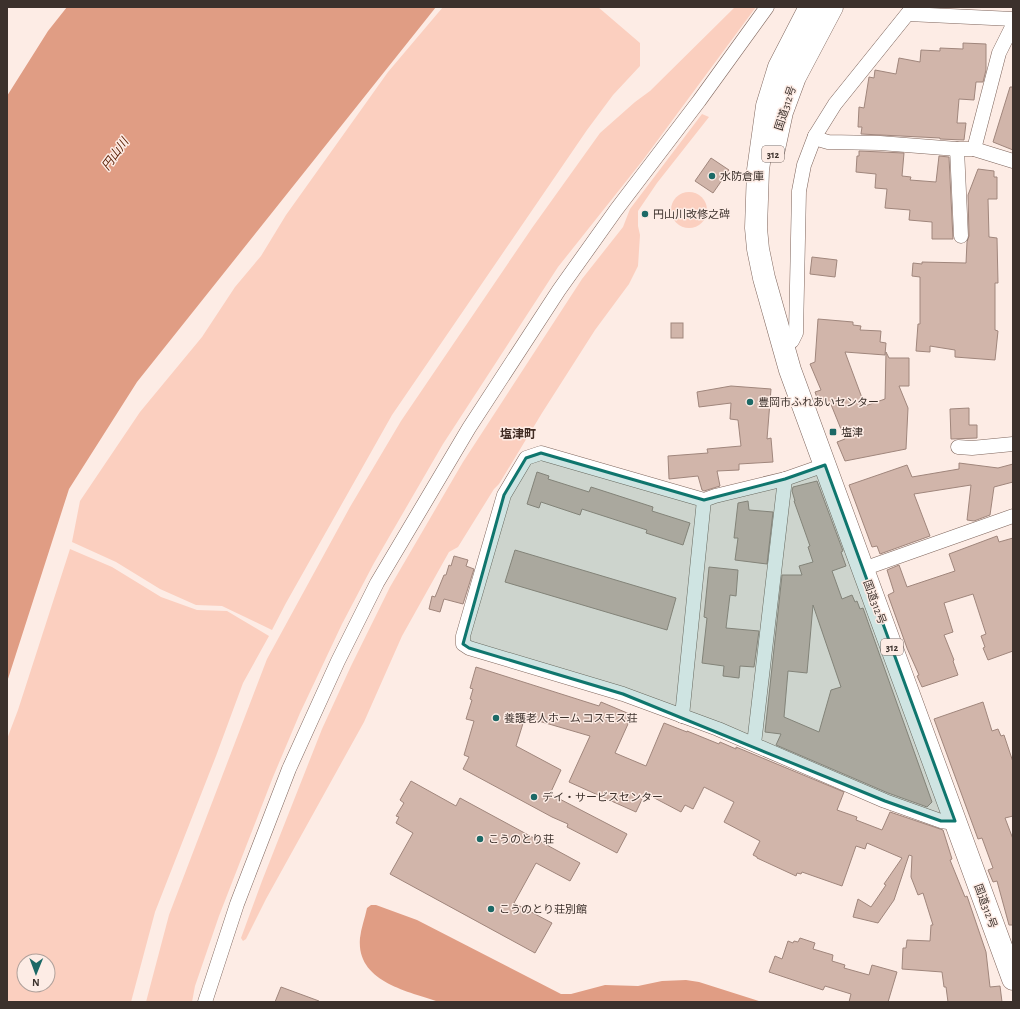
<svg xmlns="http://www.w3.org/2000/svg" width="1020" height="1009" viewBox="0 0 1020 1009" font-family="'Alegreya Sans','Noto Sans JP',sans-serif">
  <rect width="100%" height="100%" fill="#fdece5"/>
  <g fill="#fbcfbf" fill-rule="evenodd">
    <path d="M443 7H598L640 43V66L613 95 587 130 392 415 286 603 272 630 222 606 196 605 160 589 116 562 72 542 80 501 140 412 202 337 235 287 261 256 286 215 388 72Z"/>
    <path d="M735 7H756L643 160 558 267 443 444 374 563 342 624 300 713 273 777 219 916 195 986 192 1002H146L169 915 267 659 350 507 401 421 532 228 600 133 635 102 650 91Z"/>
    <path d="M702 114 709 117 657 183 638 211V226L640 235 638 266 629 284 595 330 542 413 499 484 494 489 458 547 449 552 402 636 364 722 266 899 246 939 243 941 241 938 262 881 322 729 351 666 390 587 463 462 582 279 623 227 630 209Z"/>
    <circle cx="689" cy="210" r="18"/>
    <path d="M70 549 112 567 161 597 197 610 227 611 269 636 243 683 216 756 155 912 131 1002H7V739L18 710ZM24 961H48V985H24Z"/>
  </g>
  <g fill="#e09d84">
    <path d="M67 7H436L137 382 69 489 7 682V96L48 31Z"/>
    <path d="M371 905H376L417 920 561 994H571L605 985 638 986 662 981 686 980 699 982 762 1002H439C408 991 356 982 360 938 361 928 365 918 367 908Z"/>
  </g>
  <g fill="#d1b5aa" stroke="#a0867c" fill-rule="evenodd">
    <path d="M963 43 986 44V70L983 82H976L974 100 959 99 957 123H966L964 140 940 139V138L861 134 862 127H858L859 107 864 108 869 77 874 78 875 70 896 74 899 58 920 62 921 50 940 51V48L963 49Z"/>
    <path d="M1010 87H1013V150L993 142Z"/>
    <path d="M859 151 904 153 902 176 911 177 910 180 936 182 939 156 949 157 953 239H932V222L909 220 910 210 885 208 887 189 875 188 876 174 856 172 857 156H859Z"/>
    <path d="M711 158 729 170 713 193 695 181Z"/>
    <path d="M978 169 994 171V177H997V199H988L989 237 997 238 998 283H995V330L998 331 995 360 955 357V350L930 346V352L916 351 918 324H920V277L912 276 913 263 922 264V262L966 263 967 242 969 236 968 195Z"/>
    <path d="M812 257 837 260 835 277 810 274Z"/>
    <path d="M818 319 853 322V325L861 326 860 330 881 331 880 342 886 343 885 355 845 352 865 406 885 399 886 352 889 358H909V386H899L908 408 906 449 845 461 837 442 845 439 830 402 820 406 815 392 821 390 810 364 815 362Z"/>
    <rect x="671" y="323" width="12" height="15"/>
    <path d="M731 386 771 389 767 439 771 438 773 462 739 464V470L717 471 720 486 704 491 702 490 698 476 669 479 668 456 708 453 707 449 741 446 738 420 730 419 731 403 699 407 697 392Z"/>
    <path d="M969 408V425H977V438L951 439 950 409Z"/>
    <path d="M959 463 998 468 1013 464V482L994 487 990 515 974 521 967 520 971 485 914 494 930 536 880 554 877 546 872 547 849 485 907 465 912 477 959 469Z"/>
    <path d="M537 472 549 476 548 479 589 492 591 487 653 507 652 511 690 523 683 545 646 533 647 530 582 509 580 515 541 502 539 508 527 504Z"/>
    <path d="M817 481 843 551 841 552 846 566 832 571 842 599 852 595 855 602 857 601 860 609 863 608 932 802 927 807 888 793 776 745 781 734 765 732 782 575H802L799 566 813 562 808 547 810 546 794 501H795L792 491 793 487ZM813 605 841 687 831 690 819 732 784 717 788 671 807 673Z"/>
    <path d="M748 501 749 510 773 512 767 564 735 560 738 538H734L738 503Z"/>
    <path d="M997 536 999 542 1013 538V651L988 660 983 648 985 647 981 636 986 634 973 594 944 603 953 632 944 635 954 660 953 661 958 675 922 687 917 676 919 675 907 648 888 595 894 592 887 570 899 565 907 587 955 571 949 554Z"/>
    <path d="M515 550 676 598 667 630 505 582Z"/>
    <path d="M454 556 468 560 466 566 474 569 463 604 444 599 440 612 429 609 432 596 435 597 444 575H446L449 565 451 566Z"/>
    <path d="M709 567 738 570 736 596 730 595 726 628 759 631 754 667 740 666 739 678 723 676 724 666 702 663 707 618 704 617Z"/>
    <path d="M476 667 599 706 601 702 632 715 615 753 646 766 664 723 687 732V731L719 744 720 742 736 749V747L844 792 837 810 857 817 856 820 882 830 890 812 943 830 952 859 950 860 965 897 967 896 986 952 990 987 1000 986 1002 1002H948L946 987H944L942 972 902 969 903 948H906L907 940 930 941 931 925H933L923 893 918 895 911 877 912 856 909 855 894 900 878 923 853 917 858 899 871 907 886 885 884 884 902 858 867 843 865 849 856 846 842 886 802 872 801 874 797 873 796 876 757 858V857L753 855 760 841 724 822 734 802 704 787 693 809 685 805 681 812 645 793 636 812 569 782 590 736 525 717 516 746 561 770 550 794 627 834 617 853 567 827 568 824 552 817 463 769 469 757 464 755 474 721 466 719 472 700 470 699 473 689 470 688Z"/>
    <path d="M983 702 992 731 998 729 1001 736 1004 735 1013 762V816L1005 818 1013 839V925H1009L997 881 993 882 988 870 993 868 982 838 978 839 934 719Z"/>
    <path d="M411 781 456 806 460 798 580 863 570 881 536 863 514 903 552 923 535 953 390 874 413 833 396 823 399 817 396 816 404 803 400 800Z"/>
    <path d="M800 938 815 943 813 949 833 955 832 961 845 965 844 968 869 975 872 965 897 972 888 1002H849L851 994 825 986 823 990 769 972 775 956 782 959 788 941 793 943 794 941 798 942Z"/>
    <path d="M281 987 319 1001 318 1002H275Z"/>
  </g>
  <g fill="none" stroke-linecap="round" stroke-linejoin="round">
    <g stroke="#7f665d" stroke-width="15">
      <g id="minor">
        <path d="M908 14 1013 19"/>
        <path d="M815 136 835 104 913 7"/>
        <path d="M957 149 961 236"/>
        <path d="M974 149 999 53 1013 25"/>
        <path d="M783 344 792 341 796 333 799 191 804 165 815 136 821 140 828 142 880 143 957 149H974L1013 161"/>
        <path d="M958 447 972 448 1013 444"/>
        <path d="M825 465 785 479 715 496 704 500 541 453 526 458 504 495 463 636V644L469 648 623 694 718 729 885 801 941 821 948 822 955 821"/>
        <path d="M863 569 1013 516"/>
        <path d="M682 716 704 500"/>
        <path d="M754 744 785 479"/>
        <path d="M205 1002 237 904 289 769 338 661 377 583 469 428 559 290 616 210 699 101 767 7"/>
      </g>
    </g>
    <g stroke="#7f665d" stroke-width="23">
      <g id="trunk">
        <path d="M810 7 779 67 767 106 758 170 756 228 758 249 764 278 790 370 1013 979"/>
        <path d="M774 149 782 112 795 77 832 7"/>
      </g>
    </g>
    <use href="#minor" stroke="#fff" stroke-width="14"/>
    <use href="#trunk" stroke="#fff" stroke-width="22"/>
  </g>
  <path fill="#0f766e" fill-opacity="0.2" stroke="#0f766e" stroke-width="3" stroke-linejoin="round" d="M541 453 704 500 785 479 825 465 955 821H941L885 801 623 694 469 648 463 644 504 495 526 458Z"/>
  <g fill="#1c6966" stroke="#fdece5" stroke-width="1.5">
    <circle cx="712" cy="176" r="4"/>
    <circle cx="645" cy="214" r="4"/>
    <circle cx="750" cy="402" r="4"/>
    <rect x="829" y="428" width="8" height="8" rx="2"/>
    <circle cx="496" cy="718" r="4"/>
    <circle cx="534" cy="797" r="4"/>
    <circle cx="480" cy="839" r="4"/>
    <circle cx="491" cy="909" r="4"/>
  </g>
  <g text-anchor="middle" stroke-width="3" stroke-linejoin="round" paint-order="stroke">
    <g fill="#fdece5" stroke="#766964" stroke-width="1">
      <rect x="762" y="146" width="22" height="16" rx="3"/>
      <rect x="881" y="639" width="22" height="16" rx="3"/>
    </g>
    <g font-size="10" font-weight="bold" fill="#3c312c">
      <text x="773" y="158">312</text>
      <text x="892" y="651">312</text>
    </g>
    <g font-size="11" fill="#3c312c" stroke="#fdece5">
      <text transform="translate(785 108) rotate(-72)" y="4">国道312号</text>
      <text transform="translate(875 602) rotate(70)" y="4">国道312号</text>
      <text transform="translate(986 906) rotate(70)" y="4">国道312号</text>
    </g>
    <g font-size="11" fill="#3c312c" stroke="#fdece5" text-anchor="start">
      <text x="720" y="180">水防倉庫</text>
      <text x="653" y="218">円山川改修之碑</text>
      <text x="758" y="406">豊岡市ふれあいセンター</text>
      <text x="841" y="436">塩津</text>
      <text x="504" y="722">養護老人ホーム コスモス荘</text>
      <text x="542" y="801">デイ・サービスセンター</text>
      <text x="488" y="843">こうのとり荘</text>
      <text x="499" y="913">こうのとり荘別館</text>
    </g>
    <g font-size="12" font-style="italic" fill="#5c2106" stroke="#fdece5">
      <text transform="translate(115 154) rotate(-54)" y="4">円山川</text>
    </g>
    <g font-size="12" font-weight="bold" fill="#402b23" stroke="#fdece5">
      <text x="518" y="438">塩津町</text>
    </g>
  </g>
  <rect width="1020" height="1009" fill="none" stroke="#3c312c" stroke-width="16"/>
  <g transform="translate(36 973) rotate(181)"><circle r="19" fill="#fdece5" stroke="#b0a19b"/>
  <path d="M0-3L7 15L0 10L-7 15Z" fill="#1c6966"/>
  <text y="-6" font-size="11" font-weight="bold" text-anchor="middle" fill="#3c312c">N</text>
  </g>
</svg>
